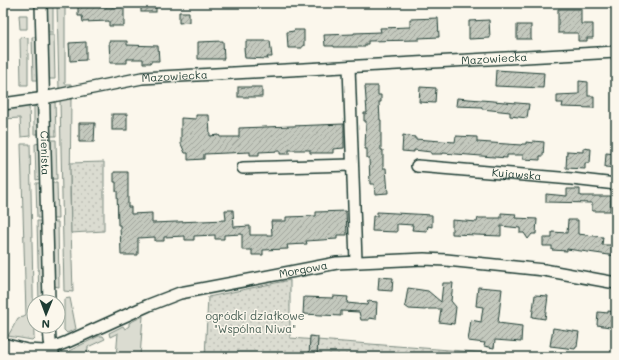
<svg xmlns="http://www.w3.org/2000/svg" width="619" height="360" viewBox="0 0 619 360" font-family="Mali,sans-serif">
  <defs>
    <pattern id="garden-dots" width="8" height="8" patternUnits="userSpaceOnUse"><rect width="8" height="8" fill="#dbdcd1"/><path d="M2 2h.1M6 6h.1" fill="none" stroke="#bcbeb4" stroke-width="1.8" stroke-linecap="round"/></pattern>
    <pattern id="building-hatch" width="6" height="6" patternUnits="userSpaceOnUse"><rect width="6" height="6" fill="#c4c9be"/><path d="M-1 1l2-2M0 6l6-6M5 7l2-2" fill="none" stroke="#9fa49b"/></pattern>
  </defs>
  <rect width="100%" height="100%" fill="#fbf7ec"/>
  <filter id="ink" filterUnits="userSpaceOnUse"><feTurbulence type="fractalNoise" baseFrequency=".025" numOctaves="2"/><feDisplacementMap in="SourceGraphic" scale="8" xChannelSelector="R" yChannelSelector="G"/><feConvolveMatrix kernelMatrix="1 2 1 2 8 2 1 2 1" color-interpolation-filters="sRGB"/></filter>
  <g filter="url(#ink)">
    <g fill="#dbdcd1" stroke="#7d8c82">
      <path d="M47 3H53V32H48Z"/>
      <path d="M57 3H65V84H71V87L59 90Z"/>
      <path d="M19 15H27V29H20Z"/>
      <path d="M48 35H54L55 79H49Z"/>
      <path d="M20 37 28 38V85H21Z"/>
      <path d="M32 37H37L38 80H33Z"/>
      <path d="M71 97 70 195 73 292 64 291 60 99Z"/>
      <path d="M55 100 56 136H50L49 106 51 102Z"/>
      <path d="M29 105 30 136 21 137 20 118 3 119V107Z"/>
      <path d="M34 105 39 110V134H34Z"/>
      <path d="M50 140H56L57 179H51Z"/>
      <path d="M40 143V179L36 180 35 144Z"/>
      <path d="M21 144H30L34 338 32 340 8 336 18 318 24 317 26 314Z"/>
      <path d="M36 183H40L41 218H37Z"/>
      <path d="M51 183H57L58 219H52Z"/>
      <path d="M37 221H41L43 302H39Z"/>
      <path d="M53 222H58L59 287 54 286Z"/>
      <path d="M70 298 76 329 67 333 64 330V299Z"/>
      <path d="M143 316 140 357H116L118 333 110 337 109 333 123 326 125 329 129 326V323Z"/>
      <path d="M99 336H103L105 339 88 347 87 357H70L68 355 69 351Z"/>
    </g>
    <g fill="url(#garden-dots)" stroke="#7d8c82">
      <path d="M104 162V231L71 233 70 163Z"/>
      <path d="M290 280V338L516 355 519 357H205L208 297Z"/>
    </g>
    <g fill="url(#building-hatch)" stroke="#1f3d34">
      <path d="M82 3H97V6L124 7V26H109V21L83 22 82 16H78V5H82Z"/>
      <rect x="141" y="3" width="15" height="9"/>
      <path d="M558 9H581V24H593V38H587V41H578V33H558Z"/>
      <path d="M179 12H189V22L179 23Z"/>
      <path d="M438 18 439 37 419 38V40L368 41V44H365V47H334V46H325L324 35 354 34V33L381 32 380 28 410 27V19Z"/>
      <path d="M489 20 490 38 469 39V21Z"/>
      <rect x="517" y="25" width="14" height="14"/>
      <path d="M294 30H304V46H302V48H288L287 32 294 31Z"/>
      <path d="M109 41H127V45L158 46 159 61H151V63H143V59H127V63H110Z"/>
      <path d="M223 41 224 59H198V42Z"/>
      <path d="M246 41H270L272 57H267L268 59 245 58 244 48H246Z"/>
      <path d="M86 42V60L70 61 69 43Z"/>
      <path d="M496 70 544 73 543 88 495 86Z"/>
      <path d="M579 81 588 82V96H594V108L562 107 563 103H557V95L579 94Z"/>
      <path d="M365 86H378V95H381V102H379L380 120H381V150H383V168H386L388 193 375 194 374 184H370L369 158H367V149H365L366 121H364V113H367Z"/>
      <rect x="238" y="87" width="24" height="10"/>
      <path d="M420 87 436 88 435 103 419 102Z"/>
      <path d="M457 98 529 104 527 118 510 116V112L482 109V107L456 106Z"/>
      <rect x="112" y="114" width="15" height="16"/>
      <path d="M196 115H209L210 136 219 135 220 137H239V128L344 124V148L333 149V153H310V150H289V154H280V151L259 152V155H250V152L204 154V159L188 160V153H185L181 144V118L196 119Z"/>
      <path d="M79 123H95L94 142H79Z"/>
      <path d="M403 135 415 137V139L455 142 456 136 477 137V142L521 145 522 144H526V142L533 143V141L544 142 543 156H540V160L523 159V155H507V158L443 153V154H431V152L414 150V152L402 151Z"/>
      <path d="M583 148 591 149 590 163H585V169L566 168 567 151 583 152Z"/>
      <path d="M606 153 616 154V168L605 167Z"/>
      <path d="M114 172H128V207H131V214L152 213V223L226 220 225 210H233L234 227 250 226V235H272L271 221H286V217L316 216V212L346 211 347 235H337V239L306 241 307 244 287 245 288 249 263 250V255H252V250H242V234L224 235V239H215V235L194 236V240H185V236L164 237V241H155V237L138 238V255H121L120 225H118L117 191H116V182H114Z"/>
      <path d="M567 189H580V196H611L610 211H592V203L546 202V194L567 196Z"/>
      <path d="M377 212 432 215V227L428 226 427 231 412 230 413 225 397 224V232L372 231 373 216H377Z"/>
      <path d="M501 213 516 214 515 218 537 219 536 234H532L528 239 524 233H520V228L501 226V236L452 234V220L477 222 478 218H501Z"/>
      <path d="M568 220H578V234L603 237 602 245H616V256L567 249V251L552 250V246H543V238H552V232L567 233Z"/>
      <path d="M379 277 393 278 392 291 378 290Z"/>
      <path d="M443 283H453L451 301 456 307 454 324 439 322 441 309H427L425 310 409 309 405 306 408 288 428 291 441 302Z"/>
      <path d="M478 287 502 289 498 323 522 326 521 342 495 340 494 348 484 346 485 343 468 341 471 320 481 322 483 307 476 306Z"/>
      <path d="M535 295 548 296 545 319 532 317Z"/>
      <path d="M333 296 348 297 347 303 367 305 368 301 377 302 376 319 369 318V320H361L359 312 341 311V316L303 314 304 297 333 298Z"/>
      <path d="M608 311 616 312V328L597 325 598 312 608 313Z"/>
      <path d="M553 328 579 332 577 347H576L575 349 550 346Z"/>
      <path d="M310 336 318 337 317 357H309Z"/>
    </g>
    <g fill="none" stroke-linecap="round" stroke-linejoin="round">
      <g stroke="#1f3d34" stroke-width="14">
        <g id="minor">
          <path id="s1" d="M41 3 49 302"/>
          <path d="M349 67 356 261"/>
          <path id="s2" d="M3 104 38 99 142 78 616 52"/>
          <path id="s3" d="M417 166 572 179 616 184"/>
          <path d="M243 168 352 165"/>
          <path d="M49 326 50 341 54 357"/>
          <path id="s4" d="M3 344 27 350 44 351 67 342 149 305 180 293 337 263 424 259 446 260 544 270 616 283"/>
        </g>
      </g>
      <use href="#minor" stroke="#fbf7ec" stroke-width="11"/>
    </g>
  </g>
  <g text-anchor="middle" stroke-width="3" stroke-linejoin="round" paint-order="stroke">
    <g font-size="11" fill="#1f3d34" stroke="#fbf7ec">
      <text dy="4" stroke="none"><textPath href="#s2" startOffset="494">Mazowiecka</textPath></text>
      <text dy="4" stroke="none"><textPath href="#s2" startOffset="174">Mazowiecka</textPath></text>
      <text dy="4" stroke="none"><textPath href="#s1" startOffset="150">Cienista</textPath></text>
      <text dy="4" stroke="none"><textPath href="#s3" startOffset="100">Kujawska</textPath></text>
      <text dy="4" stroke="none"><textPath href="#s4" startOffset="315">Morgowa</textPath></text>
    </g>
    <g font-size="11" fill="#455d53" stroke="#fbf7ec">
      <text x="255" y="320">ogródki działkowe<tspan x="255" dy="13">"Wspólna Niwa"</tspan></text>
    </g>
  </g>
  <rect width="619" height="360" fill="none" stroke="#fbf7ec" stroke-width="16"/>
  <rect x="8" y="8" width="603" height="344" fill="none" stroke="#1f3d34" stroke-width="1.5" filter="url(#ink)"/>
  <g transform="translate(46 314) rotate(181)"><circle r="19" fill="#fbf7ec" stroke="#a3ada2"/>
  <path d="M0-3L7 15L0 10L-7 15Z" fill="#1f3d34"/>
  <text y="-6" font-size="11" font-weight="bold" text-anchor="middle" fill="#1f3d34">N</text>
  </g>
</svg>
